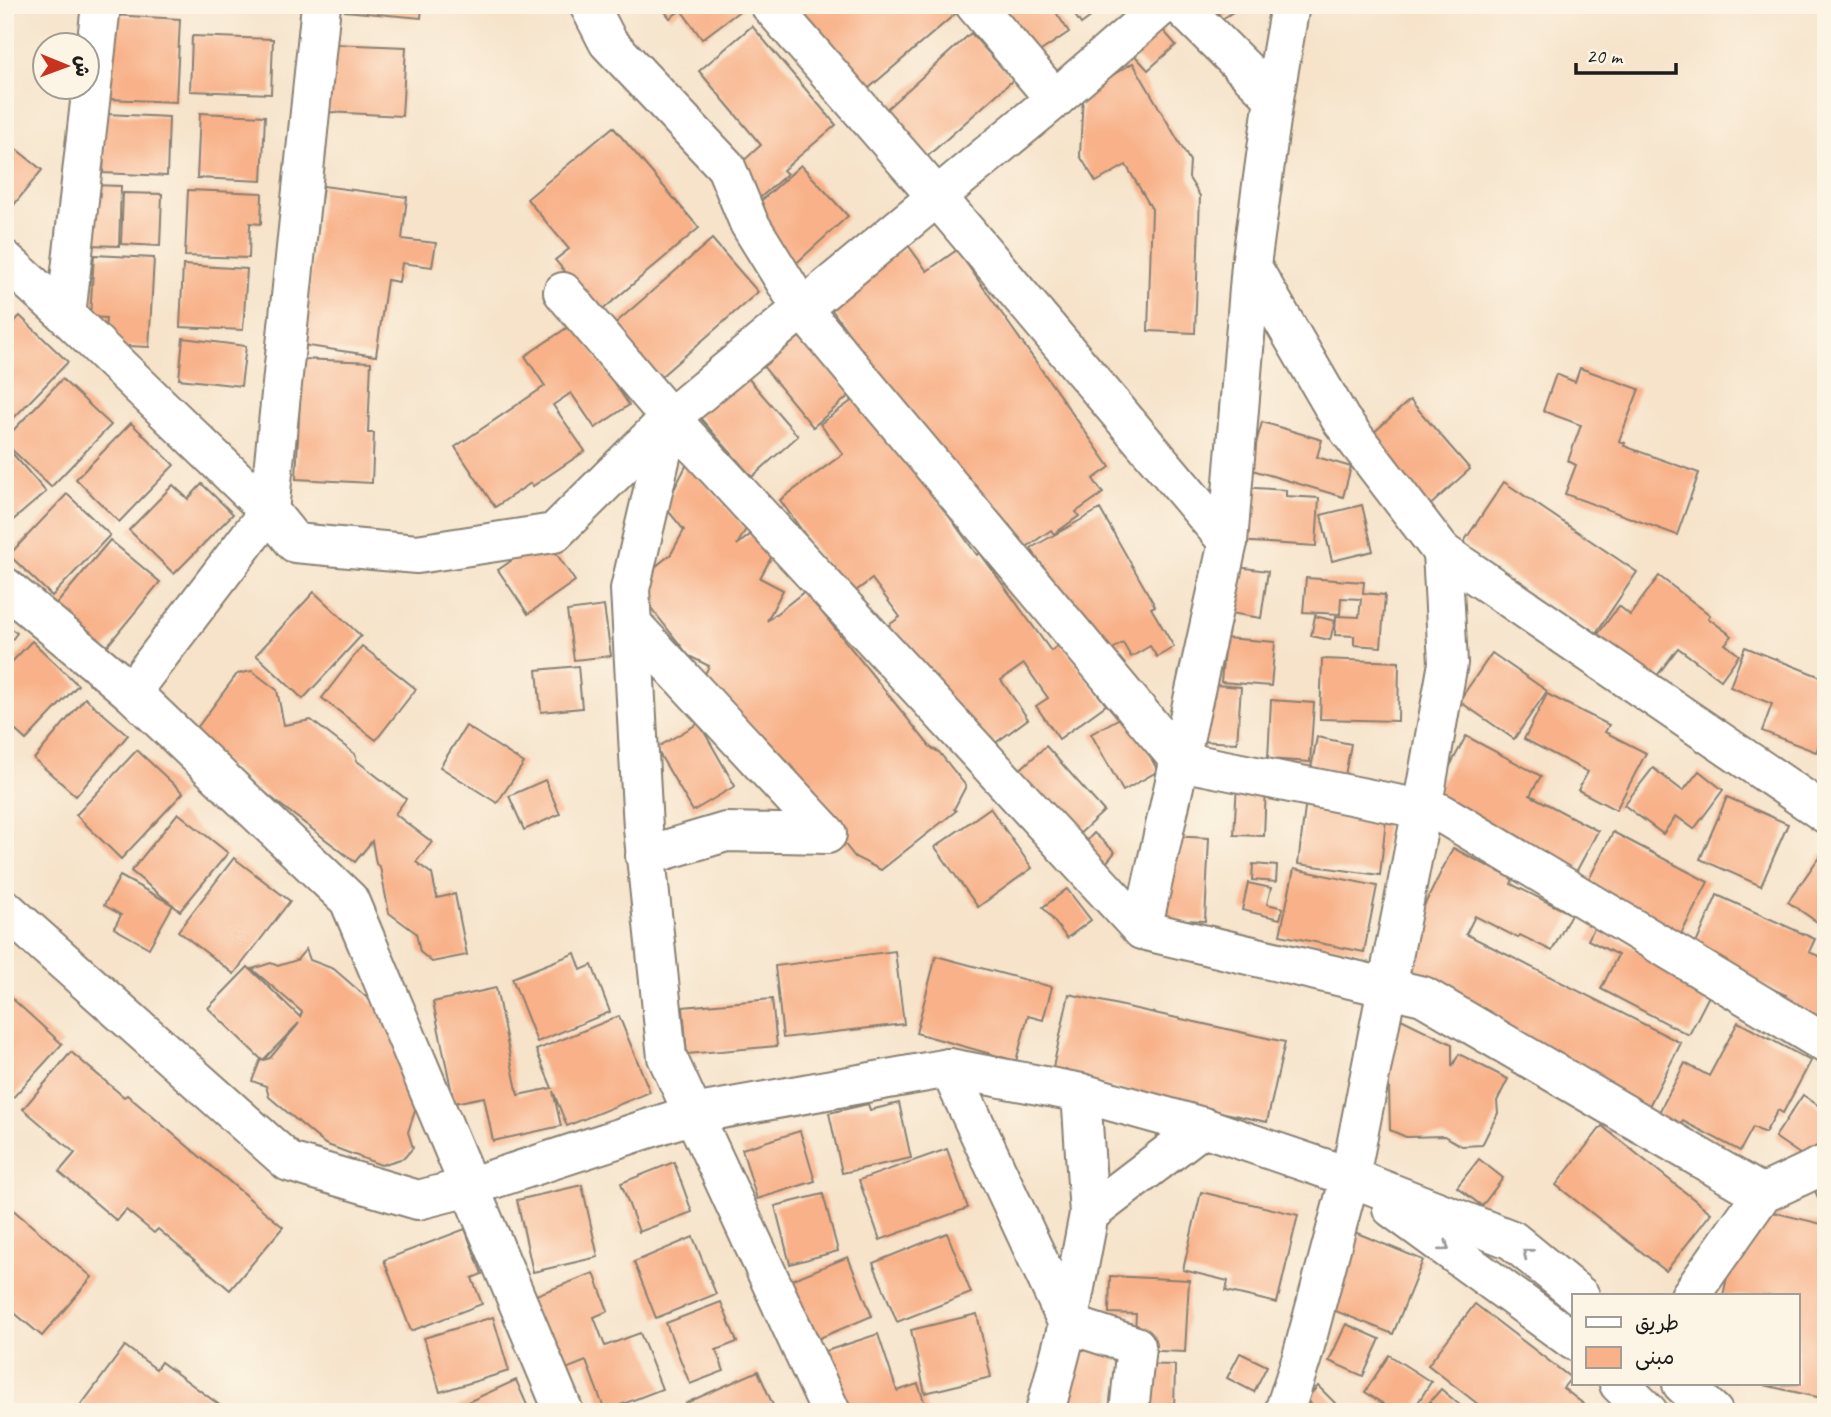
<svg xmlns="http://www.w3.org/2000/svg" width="1831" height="1417" viewBox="0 0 1831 1417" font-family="Caveat,'Playpen Sans Arabic',sans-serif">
  <rect width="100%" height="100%" fill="#fcf5e5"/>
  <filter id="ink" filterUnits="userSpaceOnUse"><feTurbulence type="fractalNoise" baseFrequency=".0143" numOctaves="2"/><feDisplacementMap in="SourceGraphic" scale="14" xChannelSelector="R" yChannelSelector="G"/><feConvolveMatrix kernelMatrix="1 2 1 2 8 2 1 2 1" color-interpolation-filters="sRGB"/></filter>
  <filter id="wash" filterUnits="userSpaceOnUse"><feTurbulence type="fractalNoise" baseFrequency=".00686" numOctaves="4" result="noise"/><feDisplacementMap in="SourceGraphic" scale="28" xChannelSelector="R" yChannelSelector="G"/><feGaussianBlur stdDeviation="1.57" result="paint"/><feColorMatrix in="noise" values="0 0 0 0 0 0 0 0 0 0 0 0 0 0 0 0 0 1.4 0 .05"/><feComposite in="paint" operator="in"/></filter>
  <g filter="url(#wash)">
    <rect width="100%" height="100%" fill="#f6e3ca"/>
    <g id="blocks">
      <g fill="#f8b188" fill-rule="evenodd">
        <path d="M346 5H422L421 18 345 11Z"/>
        <path d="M660 5H743L745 7 702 39 681 10 670 18Z"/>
        <path d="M787 5H960L962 8 862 94Z"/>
        <path d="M994 5H1051L1069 32 1020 65Z"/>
        <path d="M1068 5H1107L1081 24Z"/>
        <path d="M1213 5H1237L1239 8 1222 19Z"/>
        <path d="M112 15 180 19 176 102 108 99Z"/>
        <path d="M1156 22 1176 45 1148 70 1127 47Z"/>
        <path d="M752 26 836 125 783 170 787 174 753 204 728 175 761 145 699 71Z"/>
        <path d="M971 33 1013 80 913 169 872 122Z"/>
        <path d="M192 36 273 39 271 94 190 91Z"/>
        <path d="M332 44 406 47 402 116 328 112Z"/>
        <path d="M1133 63 1190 161 1189 178 1200 196 1195 333 1148 331 1152 209 1126 165 1096 182 1080 156 1083 93Z"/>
        <path d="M200 113 265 116 262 181 197 178Z"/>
        <path d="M106 114 169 117 167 176 103 173Z"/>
        <path d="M613 127 699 228 600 312 555 260 569 249 527 199Z"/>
        <path d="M5 140 42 170 5 216Z"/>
        <path d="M801 165 848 216 791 268 744 216Z"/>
        <path d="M93 185 121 186 119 246 90 245Z"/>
        <path d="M323 186 407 197 402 239 436 243 432 267 402 263 399 282 387 280 376 356 301 345Z"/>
        <path d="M188 190 262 193 261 224 250 223 249 258 185 256Z"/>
        <path d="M123 193 162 194 160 246 121 244Z"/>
        <path d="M712 239 758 292 657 380 611 327Z"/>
        <path d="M908 245 927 271 957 250 1110 467 1093 479 1103 493 1076 512 1079 516 1054 534 1051 530 1025 548 1009 525 993 537 827 303Z"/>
        <path d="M94 255 154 258 149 347 129 346V350L104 349 106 318 90 317Z"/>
        <path d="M183 265 247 269 243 330 180 327Z"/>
        <path d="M20 316 68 362 5 427V331Z"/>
        <path d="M574 323 629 405 595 428 571 393 553 405 585 451 533 486 531 483 495 507 455 447 545 386 525 356Z"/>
        <path d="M795 327 851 394 813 427 757 359Z"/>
        <path d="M183 338 246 346 241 386 179 379Z"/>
        <path d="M302 359 371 362 368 433H374L372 483 296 479Z"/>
        <path d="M1580 368 1639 389 1619 441 1625 443 1624 446 1699 473 1677 535 1565 494 1576 465 1568 461 1581 425 1543 411 1556 374 1575 382Z"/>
        <path d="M741 370 798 436 752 477 694 411Z"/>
        <path d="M62 379 111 425 51 487 5 443V439Z"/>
        <path d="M861 394 977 555 980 553 1051 651 1061 643 1106 705 1059 739 1036 706 1048 698 1024 664 1001 680 1028 719 975 758 882 630 900 617 872 579 849 596 780 500 843 454 820 424Z"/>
        <path d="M1410 400 1470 469 1414 520 1353 451Z"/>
        <path d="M1262 422 1322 440 1317 457 1351 467 1343 497 1249 469Z"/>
        <path d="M131 423 174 465 119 522 76 479Z"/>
        <path d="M12 453 46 492 5 527V459Z"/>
        <path d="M687 464 746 529 737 545 755 531 773 554 760 578 783 590 767 621 805 591 931 748 939 752 966 786 954 809 956 811 881 870 855 857 812 803 703 678 709 666 689 656 633 585 671 554 684 530 665 507Z"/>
        <path d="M1504 482 1637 572 1596 633 1463 543Z"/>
        <path d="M202 484 233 514 174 574 129 530 173 485 188 499Z"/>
        <path d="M1239 487 1286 490V496L1319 498 1316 546 1236 541Z"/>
        <path d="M67 494 110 535 52 596 9 555Z"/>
        <path d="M1362 505 1373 551 1332 561 1321 515Z"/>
        <path d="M1100 509 1155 606 1151 608 1174 647 1157 657 1150 646 1131 657 1123 643 1095 659 1031 548Z"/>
        <path d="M545 537 575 581 528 614 498 570Z"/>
        <path d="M110 540 160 582 99 656 49 613Z"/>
        <path d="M1230 566 1268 571 1261 618 1224 612Z"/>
        <path d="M1659 576 1710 615 1708 618 1732 636 1725 644 1739 655 1721 680 1678 648 1653 681 1595 638 1619 606 1630 615Z"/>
        <path d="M1306 578 1364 582 1363 593 1385 595 1381 647 1354 645V636L1335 635 1336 616 1359 617 1361 599 1341 598 1340 614 1303 612Z"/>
        <path d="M314 592 361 636 303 699 256 655Z"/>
        <path d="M604 606 611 656 574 660 567 611Z"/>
        <path d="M1315 616 1335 621 1330 640 1311 636Z"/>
        <path d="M5 625 17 633 5 649Z"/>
        <path d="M1225 638 1275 642 1271 686 1221 682Z"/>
        <path d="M32 641 78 685 26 740 5 721V669Z"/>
        <path d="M362 646 416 689 376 740 322 698Z"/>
        <path d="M1745 647 1826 679V727L1816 752 1762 731 1772 704 1730 687Z"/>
        <path d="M1492 653 1547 691 1514 739 1459 701Z"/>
        <path d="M1322 659 1399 662 1398 721 1320 719Z"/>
        <path d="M578 666 582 708 541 712 537 670Z"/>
        <path d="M252 671 277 690 284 725 311 720 355 754 357 761 406 799 395 814 432 842 416 862 432 874 437 898 455 894 467 955 432 962 420 952 416 933 389 913 380 867 376 864 372 841 355 862 191 736 237 674Z"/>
        <path d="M1201 684 1241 687 1237 743 1197 741Z"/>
        <path d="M1547 694 1609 725 1605 732 1646 753 1616 810 1578 790 1588 772 1524 739Z"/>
        <path d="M85 698 128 735 76 796 34 759Z"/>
        <path d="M1271 700 1314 703 1310 762 1268 759Z"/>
        <path d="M1127 714 1158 771 1123 791 1091 734Z"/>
        <path d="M699 723 735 786 693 811 656 748Z"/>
        <path d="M466 726 524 763 497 803 440 767Z"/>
        <path d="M1466 736 1541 776 1530 795 1598 831 1575 874 1435 794Z"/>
        <path d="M1317 737 1351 744 1345 775 1311 768Z"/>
        <path d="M1046 746 1104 811 1061 851 1003 785Z"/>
        <path d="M137 750 183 793 121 859 76 815Z"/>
        <path d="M1653 768 1683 791 1699 771 1723 790 1694 829 1676 816 1663 834 1624 805Z"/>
        <path d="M545 780 560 814 524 830 509 796Z"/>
        <path d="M1237 784 1266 786 1264 836 1234 835Z"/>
        <path d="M1727 797 1788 824 1761 886 1700 859Z"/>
        <path d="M1306 800 1387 810 1380 875 1298 864Z"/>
        <path d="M990 808 1032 868 978 907 935 847Z"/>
        <path d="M178 813 228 853 180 911 131 871Z"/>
        <path d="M1613 832 1708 882 1680 936 1587 883Z"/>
        <path d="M1094 833 1115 852 1098 873 1076 853Z"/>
        <path d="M1170 836 1209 838 1205 921 1166 919Z"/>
        <path d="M1453 848 1513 879 1511 884 1571 914 1552 951 1520 935 1518 938 1475 916 1466 934 1681 1043 1644 1116 1391 972Z"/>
        <path d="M1822 853 1826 856V928L1788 902Z"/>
        <path d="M234 858 290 901 234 974 178 931Z"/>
        <path d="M1253 864 1277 866 1276 882 1252 880Z"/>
        <path d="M1294 869 1377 886 1364 952 1280 935Z"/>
        <path d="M120 876 173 905 149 948 114 928 121 915 104 905Z"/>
        <path d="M1248 883 1271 888 1267 904 1283 908 1280 919 1242 910Z"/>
        <path d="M1067 889 1091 920 1067 938 1043 907Z"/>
        <path d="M1717 895 1815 939 1809 952 1826 959V1037L1807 1029 1814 1014 1784 1000 1786 995 1692 953Z"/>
        <path d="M1594 928 1713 988 1689 1035 1601 989 1618 955 1588 940Z"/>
        <path d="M306 949 310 960 334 969 388 1016 416 1108 408 1132 413 1148 404 1158 381 1165 325 1144 269 1097 266 1086 252 1081 260 1061 262 1060 208 1008 248 967 300 1017 302 1012 252 969 271 963 278 966 297 960ZM299 1023 297 1026 270 1058 263 1060Z"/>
        <path d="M895 951 904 1024 783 1038 775 966Z"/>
        <path d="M575 953 581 970 592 965 610 1012 537 1042 512 978Z"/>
        <path d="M936 956 1052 987 1043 1020 1028 1016 1016 1061 916 1033Z"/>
        <path d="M496 988 518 1095 552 1088 536 1050 619 1016 650 1092 567 1126 553 1091 561 1126 493 1141 484 1097 454 1103 433 1002Z"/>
        <path d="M5 992 62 1044 10 1101 5 1097Z"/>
        <path d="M1069 994 1285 1042 1267 1122 1155 1098 1052 1072Z"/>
        <path d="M772 999 777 1046 687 1054 683 1007Z"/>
        <path d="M1399 1018 1452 1044V1067L1459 1054 1508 1079 1497 1101 1498 1113 1482 1145 1462 1146 1444 1136 1406 1137 1390 1130 1388 1041Z"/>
        <path d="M1738 1022 1811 1061 1783 1113 1778 1110 1765 1133 1753 1127 1740 1151 1683 1121 1679 1128 1657 1116 1685 1063 1709 1076Z"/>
        <path d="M71 1052 124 1097 127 1095 283 1227 230 1290 158 1229 154 1233 126 1210 117 1221 59 1172 75 1153 23 1109Z"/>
        <path d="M1803 1095 1826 1111V1133L1807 1159 1775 1137Z"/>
        <path d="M899 1103 911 1158 842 1173 829 1113 868 1104 870 1110Z"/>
        <path d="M1602 1126 1711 1213 1666 1271 1556 1185Z"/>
        <path d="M800 1131 815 1181 757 1199 742 1149Z"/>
        <path d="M947 1149 968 1208 880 1240 859 1180Z"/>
        <path d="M1479 1159 1503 1178 1482 1206 1457 1187Z"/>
        <path d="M674 1162 692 1212 639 1232 621 1183Z"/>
        <path d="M1826 1174V1210L1823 1211 1811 1180Z"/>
        <path d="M582 1185 598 1257 533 1272 517 1200Z"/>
        <path d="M1201 1192 1298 1215 1277 1303 1226 1291 1228 1281 1183 1270Z"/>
        <path d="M823 1194 838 1251 790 1264 775 1206Z"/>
        <path d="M5 1203 92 1277 42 1336 5 1305Z"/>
        <path d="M1764 1210 1826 1225V1399L1764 1385 1798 1384V1296H1723L1729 1267Z"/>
        <path d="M465 1229 482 1274 472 1278 482 1304 411 1331 384 1260Z"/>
        <path d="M1352 1231 1423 1260 1393 1334 1323 1306Z"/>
        <path d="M947 1233 971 1293 897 1322 873 1263Z"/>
        <path d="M693 1237 716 1294 656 1318 634 1262Z"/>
        <path d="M848 1257 872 1316 815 1340 791 1280Z"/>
        <path d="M594 1273 608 1311 594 1317 605 1346 640 1333 662 1389 605 1411 586 1361 556 1373 528 1298Z"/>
        <path d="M1110 1276 1189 1280 1185 1352 1134 1350 1136 1314 1109 1313Z"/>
        <path d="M721 1302 737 1342 716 1350 724 1371 690 1384 666 1323Z"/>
        <path d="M1475 1304 1571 1378 1563 1388 1594 1412H1488L1428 1365Z"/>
        <path d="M977 1314 991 1377 925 1393 911 1330Z"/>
        <path d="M493 1317 509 1371 440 1392 424 1338Z"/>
        <path d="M1346 1324 1380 1339 1363 1376 1329 1361Z"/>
        <path d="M878 1334 897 1391 918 1384 928 1412H839L820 1353Z"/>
        <path d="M1065 1344 1115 1346 1112 1407 1061 1405Z"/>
        <path d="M125 1346 156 1369 161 1362 229 1412H76Z"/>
        <path d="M1240 1353 1267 1366 1254 1392 1227 1378Z"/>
        <path d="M1389 1355 1431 1382 1414 1409 1418 1412H1396L1365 1392Z"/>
        <path d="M1128 1364 1175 1365 1174 1412H1127Z"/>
        <path d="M758 1371 773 1405 758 1412H690L686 1403Z"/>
        <path d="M516 1380 530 1412H446Z"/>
        <path d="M1318 1386 1344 1412H1319L1306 1399Z"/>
        <path d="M1441 1389 1468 1412H1421Z"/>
      </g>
    </g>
  </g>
  <g filter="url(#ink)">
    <use href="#blocks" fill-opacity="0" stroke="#898073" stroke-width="2"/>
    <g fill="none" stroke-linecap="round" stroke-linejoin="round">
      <g stroke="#898073" stroke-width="42">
        <g id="minor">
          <path d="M589 5 608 42 726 167 749 223 802 309 1180 761 1441 813 1826 1044"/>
          <path d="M770 5 937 197 1228 542"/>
          <path d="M975 5 1055 99"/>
          <path d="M1180 5 1274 98"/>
          <path d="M5 260 66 315 269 511 295 543 417 554 554 533 670 418 1055 99 1163 5"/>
          <path d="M563 292 670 418 1142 930 1423 996 1762 1194"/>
          <path d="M66 315 101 5"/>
          <path d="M670 418 630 589 643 828 667 1057 831 1412"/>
          <path d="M1442 552 1826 814"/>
          <path d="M5 587 131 692 349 900 564 1412"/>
          <path d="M632 624 827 834 726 832 645 856"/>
          <path d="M131 692 269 511 321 5"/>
          <path d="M5 909 289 1162 418 1200 469 1187 693 1114 949 1068 1081 1093 1203 1127 1350 1177 1512 1240 1580 1296"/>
          <path d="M1142 930 1228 542 1251 265"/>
          <path d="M949 1068 1068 1324 1136 1346 1129 1412"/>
          <path d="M1081 1093 1089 1214"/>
          <path d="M1392 1208 1574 1341"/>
          <path d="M1690 1296 1762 1194 1826 1164"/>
          <path d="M1619 1384 1648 1412"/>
          <path d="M1682 1384 1713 1412"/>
          <path d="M1045 1412 1068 1324 1089 1214 1203 1127"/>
          <path d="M1284 1412 1302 1357 1350 1177 1422 809 1448 663 1442 552 1341 420 1251 265 1274 98 1290 5"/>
        </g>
      </g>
      <use href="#minor" stroke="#fff" stroke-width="38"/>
    </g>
    <defs><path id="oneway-chevron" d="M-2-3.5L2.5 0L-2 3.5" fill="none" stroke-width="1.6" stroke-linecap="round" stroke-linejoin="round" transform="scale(1.75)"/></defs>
    <g stroke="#999">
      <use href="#oneway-chevron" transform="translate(1445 1247) rotate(36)"/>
      <use href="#oneway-chevron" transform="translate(1527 1253) rotate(-141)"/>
    </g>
  </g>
  <rect width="1831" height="1417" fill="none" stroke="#fcf5e5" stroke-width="28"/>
  <rect x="1572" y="1294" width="228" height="91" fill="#fcf5e5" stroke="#a29e95" stroke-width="2"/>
  <rect x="1586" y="1317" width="35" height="10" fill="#ffffff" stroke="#a29e95" stroke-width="2"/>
  <text x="1635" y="1330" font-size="21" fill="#1c1c1c">طريق</text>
  <rect x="1586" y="1347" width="35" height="21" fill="#f8b188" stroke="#a29e95" stroke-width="2"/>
  <text x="1635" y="1364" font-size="21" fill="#1c1c1c">مبنى</text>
  <g transform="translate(66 66) rotate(91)"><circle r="33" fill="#fcf5e5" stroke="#a29e95" stroke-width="2"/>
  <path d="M0-5L12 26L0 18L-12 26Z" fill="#c8321e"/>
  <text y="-10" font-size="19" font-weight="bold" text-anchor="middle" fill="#1c1c1c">ش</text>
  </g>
  <path d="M1576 63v10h100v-10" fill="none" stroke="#1c1c1c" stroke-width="3.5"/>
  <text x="1586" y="63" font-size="21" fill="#1c1c1c" stroke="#fcf5e5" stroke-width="5" paint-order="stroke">20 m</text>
</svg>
